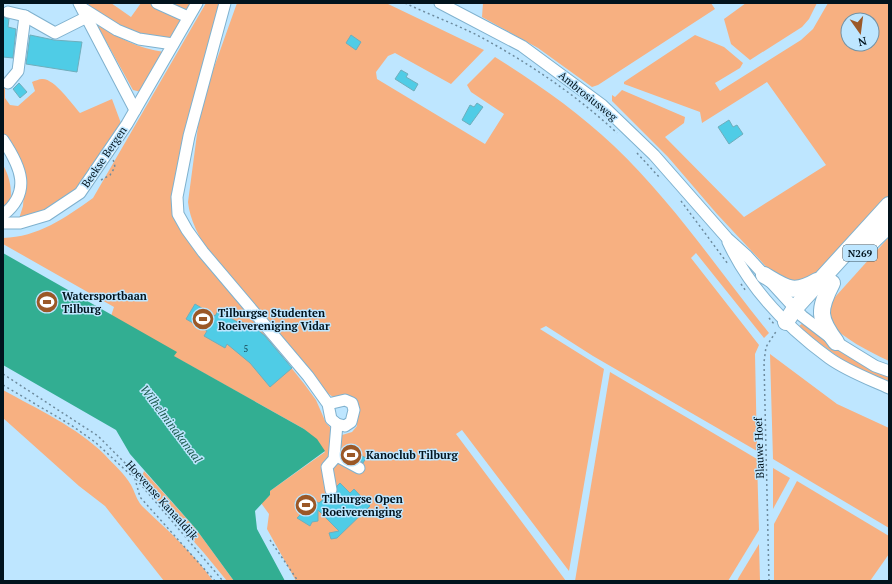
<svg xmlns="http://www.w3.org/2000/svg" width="892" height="584" viewBox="0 0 892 584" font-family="'PT Serif',serif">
  <rect width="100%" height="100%" fill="#bee6ff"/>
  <g fill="#f7b081" fill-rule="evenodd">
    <path d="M87 3H111L131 17 141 3H192L169 43 124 31 98 13Z"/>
    <path d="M206 3H230L202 77 181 202 182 212 212 268 305 385 316 400 326 423 335 432 342 435 352 432 357 426V415C342 401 322 392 307 376 293 362 282 344 269 329 243 296 192 244 188 202L201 104 237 3H386L484 50 451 84 395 53 388 56 376 72 377 79 485 144 504 114 471 92 467 85 495 57C538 84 578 112 614 146 673 202 718 270 769 333L764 338 696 253 691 258 759 345 755 354 757 451 593 356 546 326 540 329 604 369 569 571 462 430 456 434 566 581H296L267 529 269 514 261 503 270 495V491L325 452 304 429 116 324 111 316 114 307 3 244V238C38 237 65 218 93 198Z"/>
    <path d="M483 3H711L715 9 598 85 592 87 538 48 482 17Z"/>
    <path d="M746 3H817L809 19 802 27 750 60 731 44 724 19Z"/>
    <path d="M828 3H889V197L818 276 804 285 774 275 717 214 668 157 612 101V95L615 97 622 90 685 117 684 123 665 137 744 217 826 165 767 82 702 123 700 112 624 84V82L695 35 724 47 743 63 740 68 715 83 720 91 801 40 813 29ZM848 20H872V44H848Z"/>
    <path d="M97 25C120 38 137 48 164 52L141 92 133 90Z"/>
    <path d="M3 76 5 77V98L10 105 18 106 35 91 32 82C35 81 39 79 42 79 54 78 72 104 80 113L112 99 122 126 73 195 17 225 23 206 24 192 3 147Z"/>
    <path d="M3 165C15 186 12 206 3 228Z"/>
    <path d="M889 237V361C866 350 846 340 828 322L827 306Z"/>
    <path d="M803 323 889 375V384C857 372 828 350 801 329L799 326Z"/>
    <path d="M770 354 837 404 889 428V528L773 459Z"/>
    <path d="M610 372 757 459 759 530 728 581H575Z"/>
    <path d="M3 390C37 409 77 427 105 455 113 464 125 474 131 485 135 492 136 499 142 506 167 530 193 552 213 581H164L105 506 79 486 3 418Z"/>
    <path d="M773 468 790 478 773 509Z"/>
    <path d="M144 471 196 529 234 581H227L204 553 140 481Z"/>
    <path d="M797 481 889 536V554L870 581H774V524Z"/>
    <path d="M759 544 760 581H737L739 577Z"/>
  </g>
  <path fill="#32ae92" d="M3 253 177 352 174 356 304 429 317 439 325 451 270 491V495L255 511 257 529 285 581H234L196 529 130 454 116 430 3 365Z"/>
  <g fill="#4fcce6" stroke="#6faebc">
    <path d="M3 17 9 19 8 27 16 29 13 58 3 57Z"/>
    <path d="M30 35 54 40 82 42 77 72 26 64Z"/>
    <path d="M351 35 361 42 356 50 346 43Z"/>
    <path d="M401 70 408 74 406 77 418 84 414 91 395 79Z"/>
    <path d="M19 83 27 92 20 98 13 89Z"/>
    <path d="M477 103 483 107 470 125 462 120 470 105 474 107Z"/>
    <path d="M729 120 733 127 737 125 743 134 729 144 718 127Z"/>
    <path d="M195 304 215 316 218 311 241 324 242 322 251 328 253 326 265 336 292 368 270 387 250 363 227 344 225 348 204 336 207 331 186 319Z"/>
    <path d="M351 450 366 458 363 463 349 454Z"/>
    <path d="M340 483 350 493 354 489 370 506 337 538 331 539 329 533 339 531 318 510V521L312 522 310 526 297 518 300 515 299 509 301 504 308 499 307 498 319 503 327 496 332 497 336 495 337 486Z"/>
  </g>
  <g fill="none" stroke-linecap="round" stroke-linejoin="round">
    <g stroke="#7fb1ce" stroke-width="13">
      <g id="minor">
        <path d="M79 3 135 110"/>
        <path d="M157 3 188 17"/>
        <path d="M225 3 189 136 177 197 178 214 187 230 203 252 308 376 328 404 331 419 337 424 345 426 351 422 354 410 352 403 345 400 328 404"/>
        <path d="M440 3 522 46 602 105 654 155 727 238 746 255 802 316 836 342 875 366 889 371"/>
        <path d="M82 8 117 30 139 39 173 44"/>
        <path d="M8 12 25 16 55 33 87 17"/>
        <path d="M8 83 18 71 25 16"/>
        <path d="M3 140C21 167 32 192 3 215"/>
        <path d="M3 223H20L47 215 80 193 127 124 197 3"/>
        <path d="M728 242C750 289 788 328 829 358 847 371 869 379 889 388"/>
        <path d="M335 455 359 468"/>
        <path d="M331 490 327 467 334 459 337 424"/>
      </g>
    </g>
    <g stroke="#7fb1ce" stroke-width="18">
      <g id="highway">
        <path d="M866 247 889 225"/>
        <path d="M764 275C786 288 793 295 817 281"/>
        <path d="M832 283C818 310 818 318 836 342"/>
        <path d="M786 322 795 308 889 205"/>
      </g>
    </g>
    <g stroke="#6d8b9e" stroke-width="1.5" stroke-dasharray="2 3" stroke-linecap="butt">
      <path d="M405 3C428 14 452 23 475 34 526 61 575 94 617 133"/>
      <path d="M637 153 660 178"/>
      <path d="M101 180 110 175 115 167 113 159"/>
      <path d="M681 201 728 264"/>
      <path d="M741 284 746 291"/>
      <path d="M769 318 774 324"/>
      <path d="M3 374 98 436 129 467 135 479 140 497 215 581"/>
      <path d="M3 385 71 425 95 442 133 477"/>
      <path d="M136 479 223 581"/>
      <path d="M270 540 298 581"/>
      <path d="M769 581 764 362 766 347 777 330"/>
    </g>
    <use href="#minor" stroke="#fff" stroke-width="11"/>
    <use href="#highway" stroke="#fff" stroke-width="16"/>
  </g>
  <defs>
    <g id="stadium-disc" transform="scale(1.15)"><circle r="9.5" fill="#9b5827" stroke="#bee6ff"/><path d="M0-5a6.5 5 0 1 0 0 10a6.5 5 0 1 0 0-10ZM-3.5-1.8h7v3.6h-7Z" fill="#fff"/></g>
  </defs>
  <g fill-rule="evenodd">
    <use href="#stadium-disc" x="47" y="302"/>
    <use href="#stadium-disc" x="203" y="319"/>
    <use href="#stadium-disc" x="351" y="455"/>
    <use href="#stadium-disc" x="306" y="505"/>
  </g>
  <g text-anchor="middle" stroke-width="3" stroke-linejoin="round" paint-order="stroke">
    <g font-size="9" fill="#14414f">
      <text x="246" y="352">5</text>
    </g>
    <rect fill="#bee6ff" stroke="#3a5261" stroke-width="1" x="843" y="245" width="34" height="16" rx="3"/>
    <g font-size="10" font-weight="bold" fill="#01131d">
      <text x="860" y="257">N269</text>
    </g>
    <g font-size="11" fill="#01131d" stroke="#bee6ff">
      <text transform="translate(588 96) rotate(39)" y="4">Ambrosiusweg</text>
      <text transform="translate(104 157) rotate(-56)" y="4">Beekse Bergen</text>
      <text transform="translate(759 448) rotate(-92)" y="4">Blauwe Hoef</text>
      <text transform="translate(162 500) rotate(48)" y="4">Hoevense Kanaaldijk</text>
    </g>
    <g font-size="11" font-weight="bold" fill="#01131d" stroke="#bee6ff" text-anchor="start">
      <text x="62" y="300">Watersportbaan<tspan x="62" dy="13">Tilburg</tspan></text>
      <text x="218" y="317">Tilburgse Studenten<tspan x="218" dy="13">Roeivereniging Vidar</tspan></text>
      <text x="366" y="459">Kanoclub Tilburg</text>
      <text x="322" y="503">Tilburgse Open<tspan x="322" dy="13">Roeivereniging</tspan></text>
    </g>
    <g font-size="12" font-style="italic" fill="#1d5d4e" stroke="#bee6ff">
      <text transform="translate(171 424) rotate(53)" y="4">Wilhelminakanaal</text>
    </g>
  </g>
  <rect width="892" height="584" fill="none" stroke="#01131d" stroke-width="8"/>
  <g transform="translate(860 32) rotate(166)"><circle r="19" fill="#bee6ff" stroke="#7292a5"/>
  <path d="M0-3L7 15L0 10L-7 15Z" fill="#9b5827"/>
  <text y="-6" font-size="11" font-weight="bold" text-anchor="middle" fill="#01131d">N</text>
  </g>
</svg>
